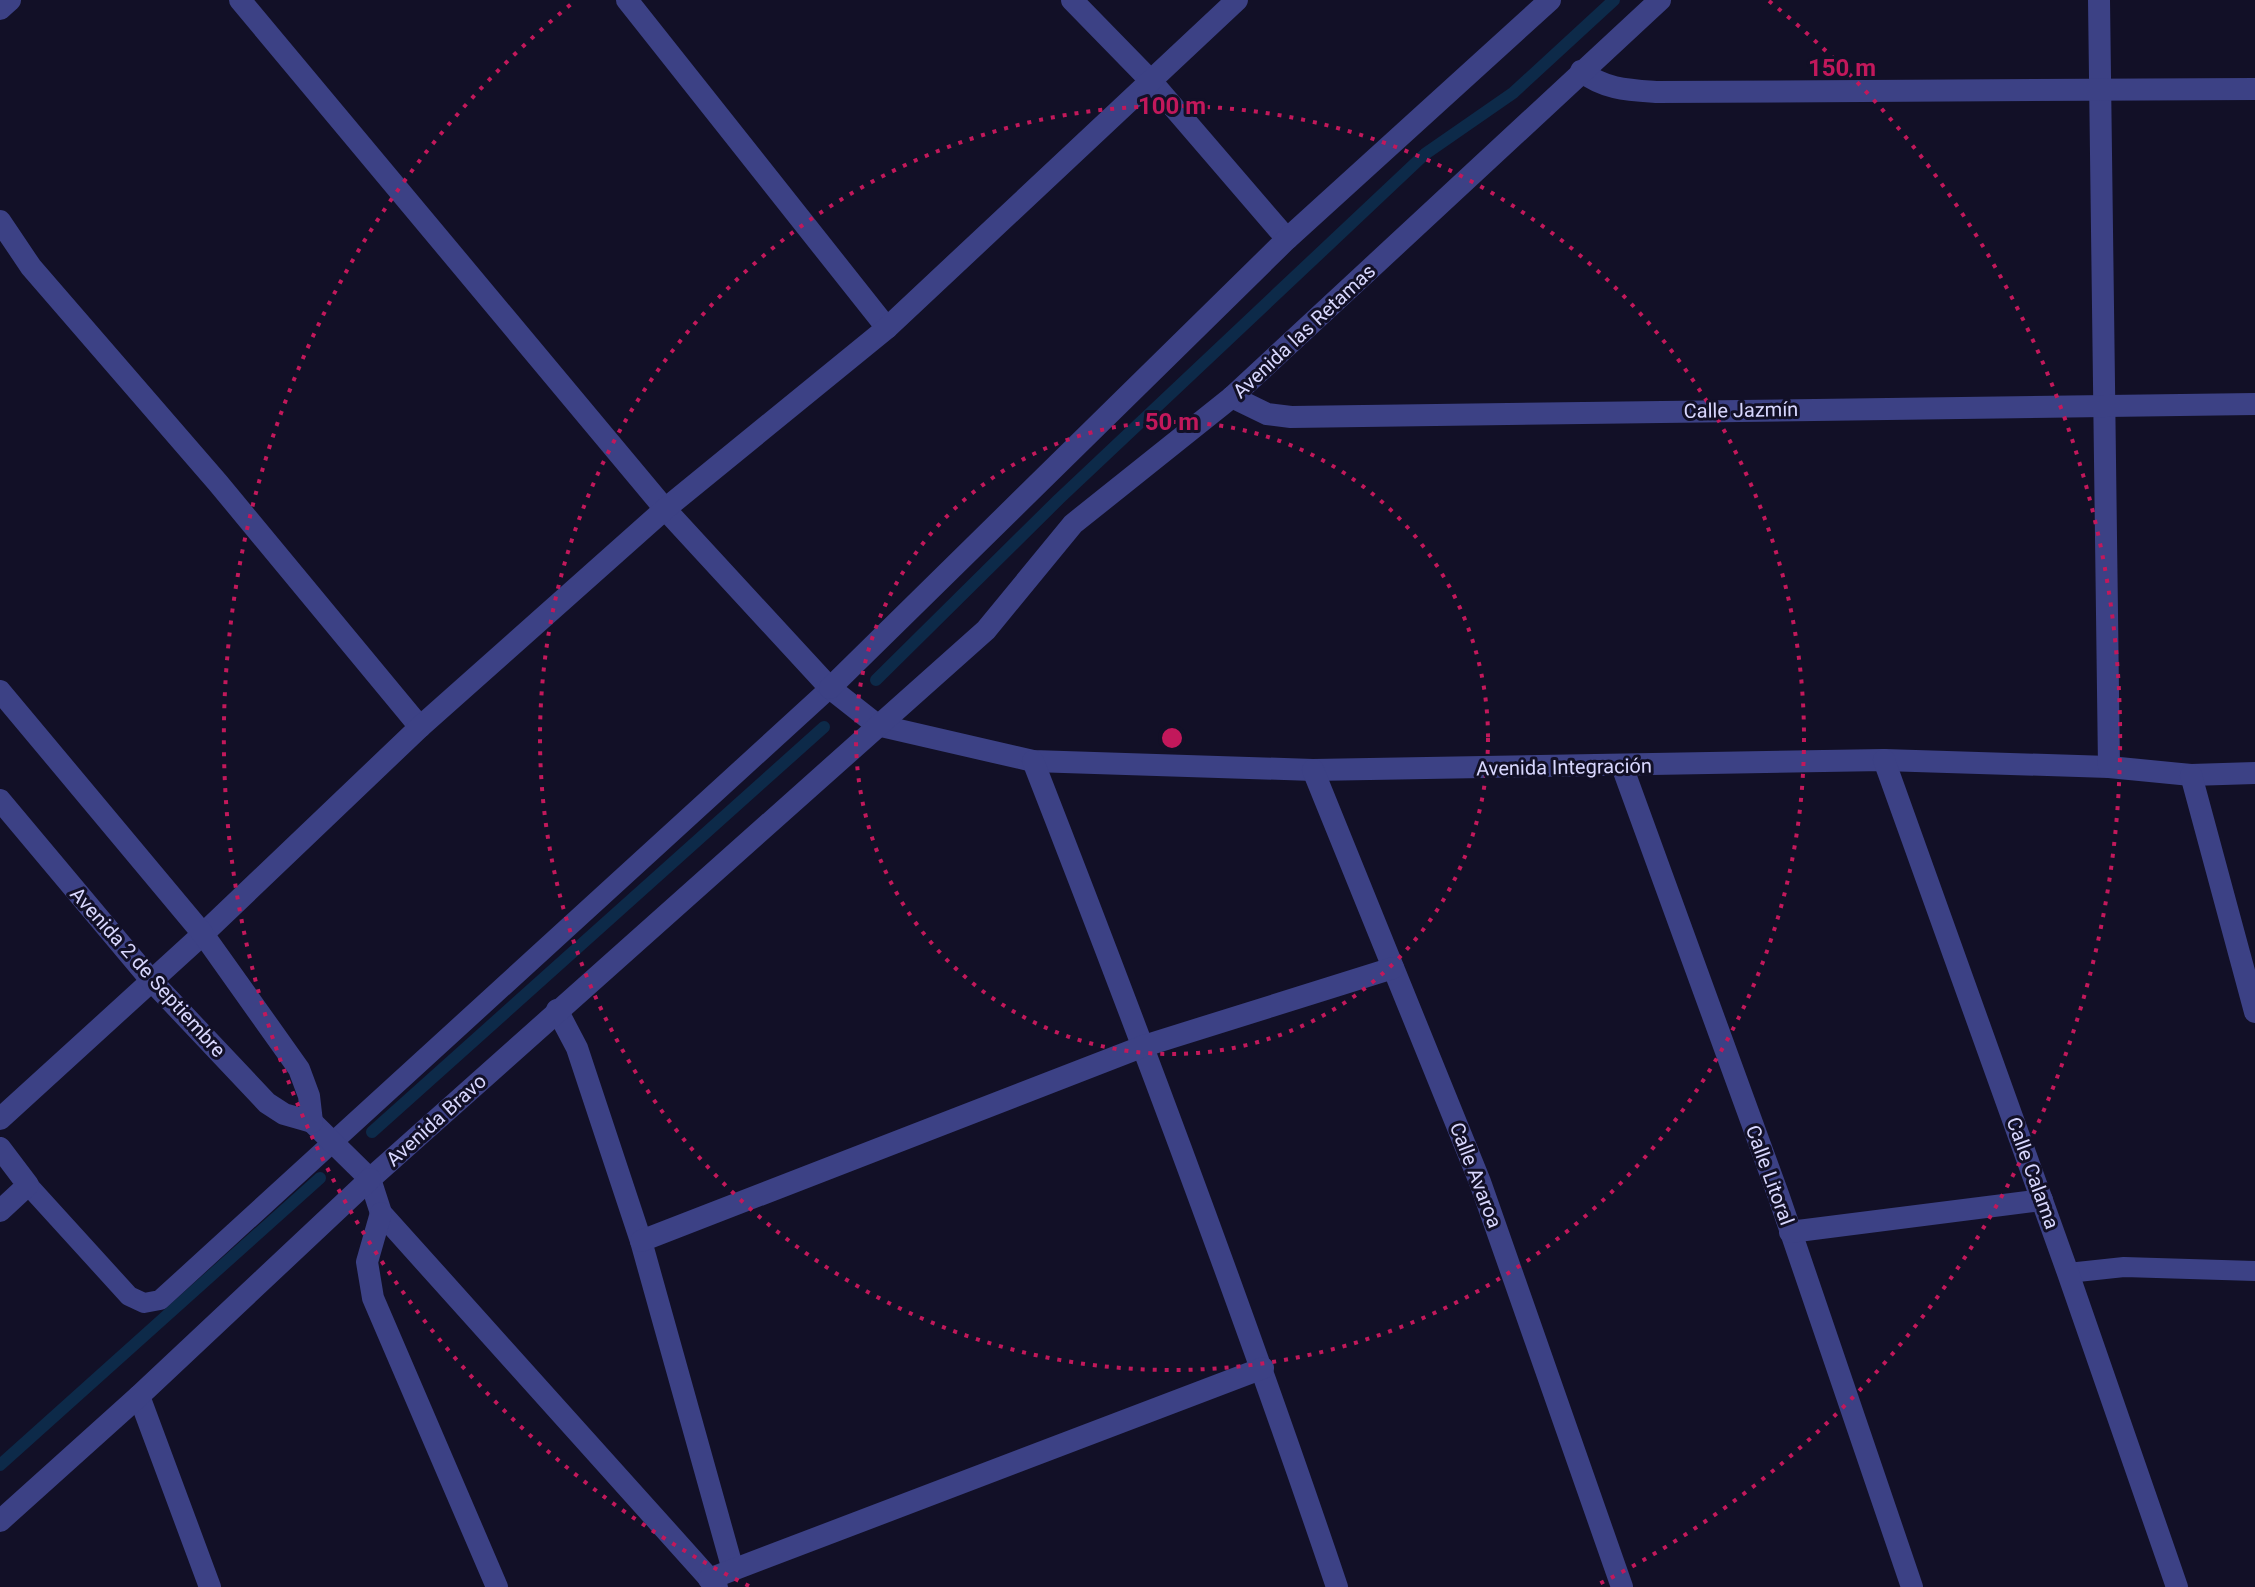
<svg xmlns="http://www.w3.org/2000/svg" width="2255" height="1587" viewBox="0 0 2255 1587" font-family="Roboto,sans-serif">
  <rect width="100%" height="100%" fill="#121027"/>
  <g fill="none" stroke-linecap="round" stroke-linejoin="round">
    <g stroke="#0d2a49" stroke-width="12">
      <path d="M876 680 1059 499 1425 154 1513 93 1614 0"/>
      <path d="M372 1132 824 727"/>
      <path d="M0 1465 320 1178"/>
    </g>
    <g stroke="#3c4185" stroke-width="20">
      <path d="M28 1185 129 1296 144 1303 160 1300 830 688"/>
      <path d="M2068 1273 2124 1267 2255 1271"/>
    </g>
    <g stroke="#3c4185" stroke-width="22">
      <path d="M240 0 665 509 830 688 877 725 1033 761 1313 770 1884 760 2109 767 2191 775 2255 773"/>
      <path d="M627 0 887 328"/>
      <path d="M1072 0 1151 81 1287 239"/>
      <path d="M2099 0 2109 767"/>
      <path d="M0 9 10 0"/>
      <path d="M1581 71C1604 89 1627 90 1656 92L2255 89"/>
      <path d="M0 221 31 267 218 483 420 727"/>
      <path d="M1232 397 1267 414 1291 417 2255 404"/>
      <path d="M830 688 1287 239 1550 0"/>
      <path d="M1884 760 2068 1273 2177 1587"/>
      <path d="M1033 761C1140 1035 1243 1309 1337 1587"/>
      <path d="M1622 766 1779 1197 1912 1587"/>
      <path d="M1313 770 1480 1182 1622 1587"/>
      <path d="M2191 775 2255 1012"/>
      <path d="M557 1010 577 1048 641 1241 733 1570"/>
      <path d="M0 1119 203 934 420 727 665 509 887 328 1237 0"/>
      <path d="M312 1122 370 1179 381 1213 717 1587"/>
      <path d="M0 1148 28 1185 0 1211"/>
      <path d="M370 1179 986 630 1073 524 1232 397 1660 0"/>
      <path d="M381 1213 367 1262 373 1298 497 1587"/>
      <path d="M1790 1232 2042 1200"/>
      <path d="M641 1241 1144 1046 1393 968"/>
      <path d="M139 1396 210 1587"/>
      <path d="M709 1579 1263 1368"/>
    </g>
    <g stroke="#3c4185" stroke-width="22">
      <path d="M0 691 203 934 299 1069 309 1096 312 1122 284 1114 267 1103 150 979 0 800"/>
      <path d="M0 1521 139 1396 370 1179"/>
    </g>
  </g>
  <g fill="none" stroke="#c2185b" stroke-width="4" stroke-dasharray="4 8">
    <circle cx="1172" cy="738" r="316"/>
    <circle cx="1172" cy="738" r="632"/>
    <path d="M749 1586A948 948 0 0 1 575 1M1769 1A948 948 0 0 1 1595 1586"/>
  </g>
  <g text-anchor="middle" stroke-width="6" stroke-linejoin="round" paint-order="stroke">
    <g font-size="20" fill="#d8d7fe" stroke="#121027">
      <text transform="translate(1304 331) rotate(-43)" y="7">Avenida las Retamas</text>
      <text transform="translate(1741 410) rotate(-1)" y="7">Calle Jazmín</text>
      <text transform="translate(1564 767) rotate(-1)" y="7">Avenida Integración</text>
      <text transform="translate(148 972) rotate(48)" y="7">Avenida 2 de Septiembre</text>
      <text transform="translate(436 1120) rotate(-42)" y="7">Avenida Bravo</text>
      <text transform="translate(2033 1173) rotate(70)" y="7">Calle Calama</text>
      <text transform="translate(1476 1175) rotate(69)" y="7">Calle Avaroa</text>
      <text transform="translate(1770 1175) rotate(70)" y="7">Calle Litoral</text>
    </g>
  </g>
  <circle cx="1172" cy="738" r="12" fill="#c2185b" stroke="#121027" stroke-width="4"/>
  <g font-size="24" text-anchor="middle" font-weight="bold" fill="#c2185b" stroke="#121027" stroke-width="6" stroke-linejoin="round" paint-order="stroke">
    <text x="1842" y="76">150 m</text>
    <text x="1172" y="114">100 m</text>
    <text x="1172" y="430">50 m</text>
  </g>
</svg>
